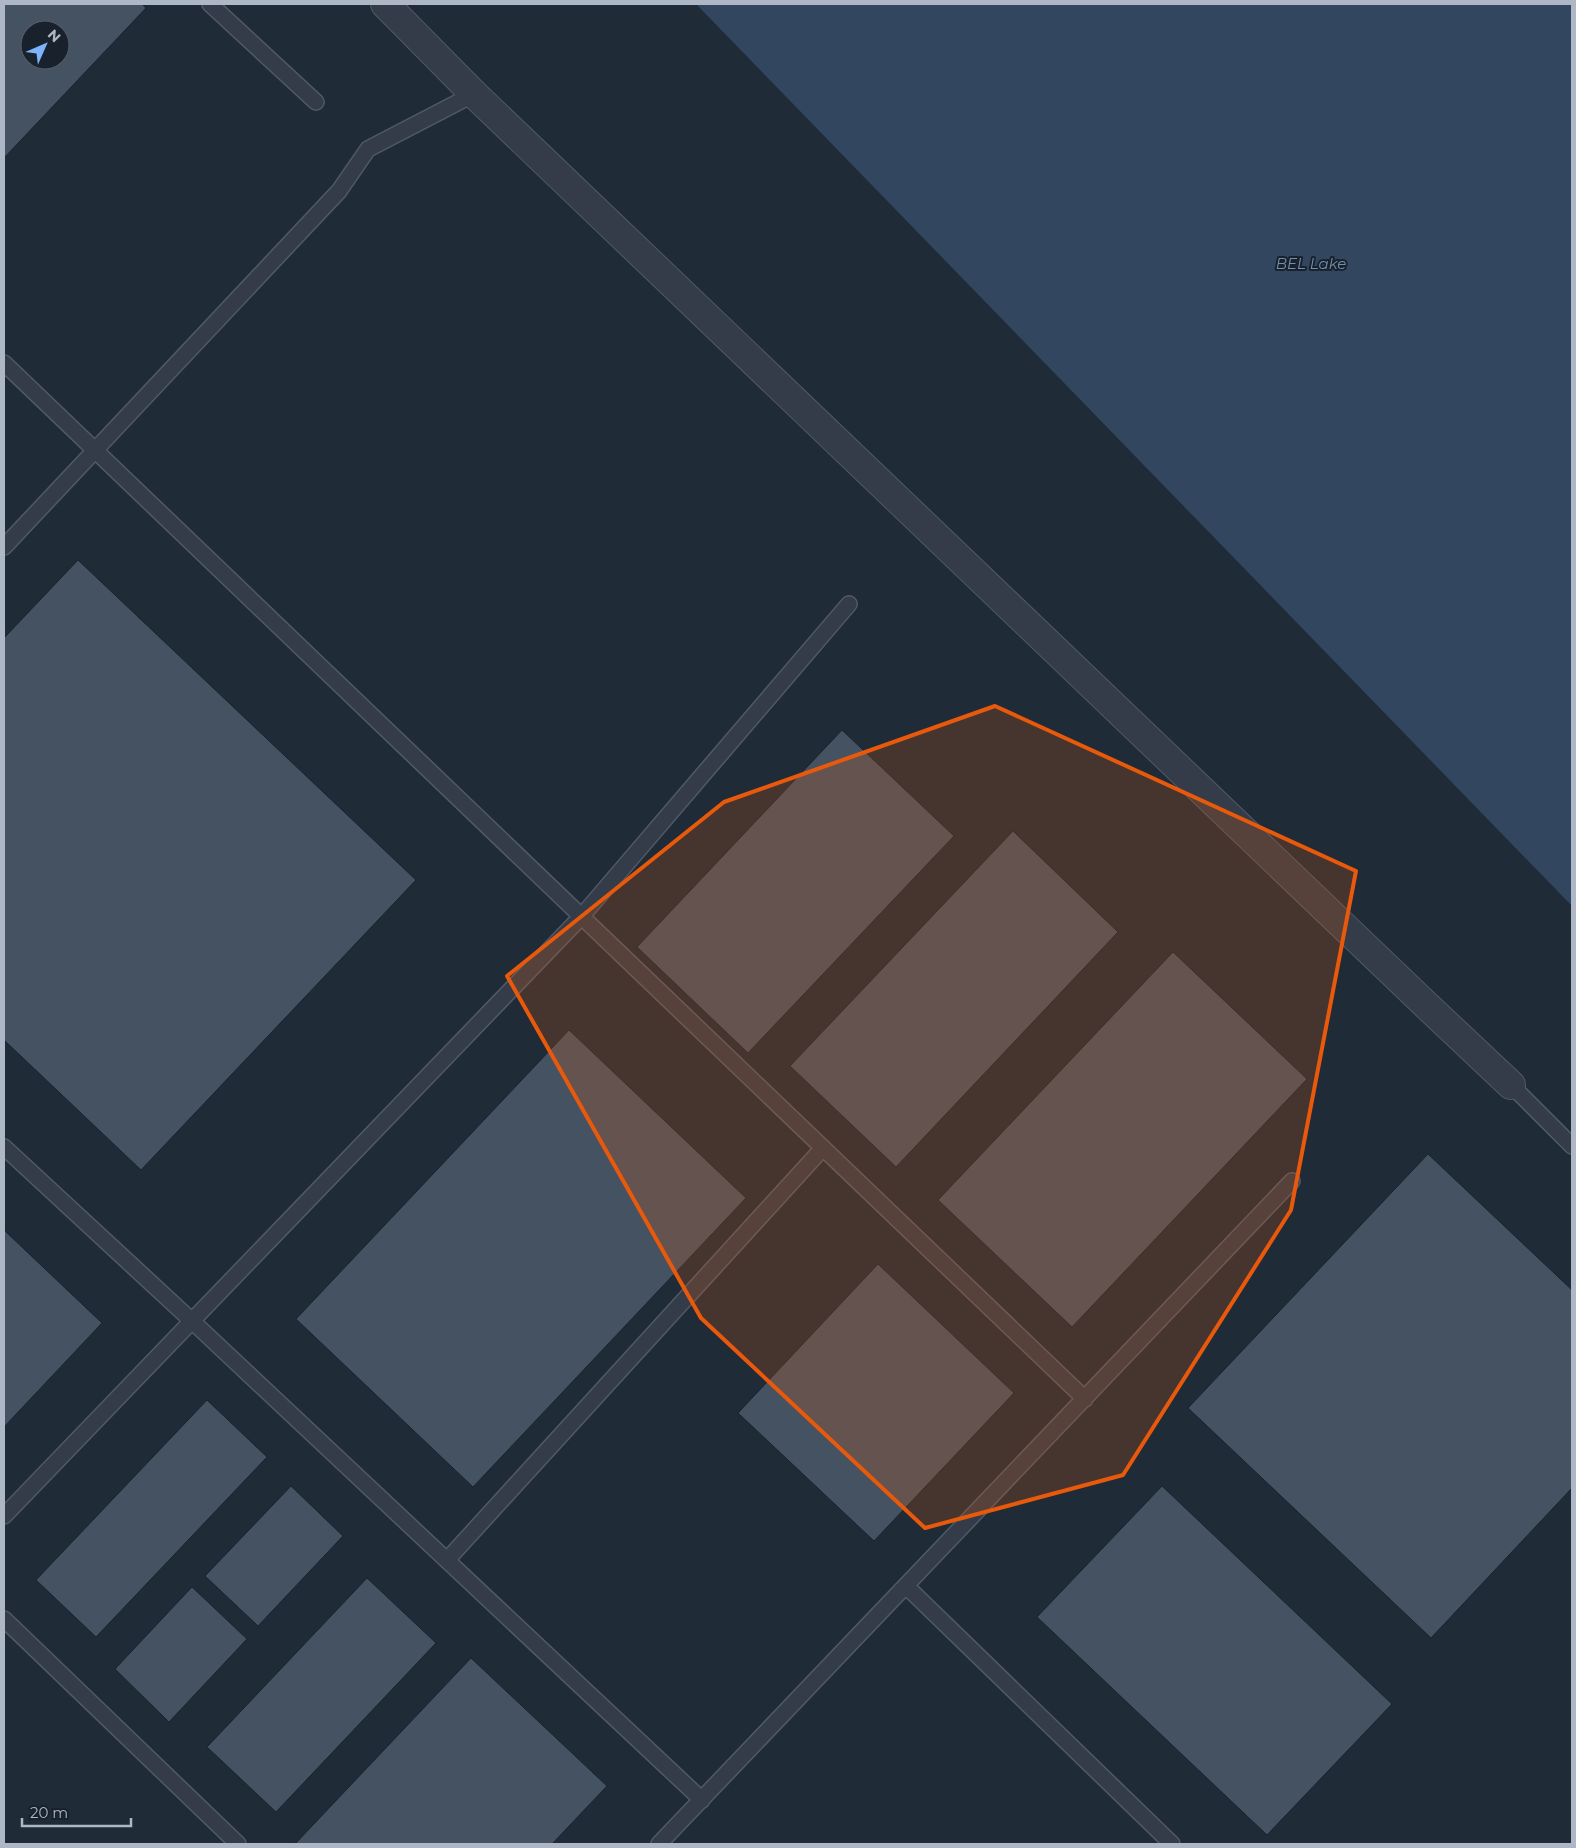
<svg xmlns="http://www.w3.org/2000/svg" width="1576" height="1848" viewBox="0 0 1576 1848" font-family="Montserrat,sans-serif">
  <rect width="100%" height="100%" fill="#1f2b37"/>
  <path fill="#32475f" d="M696 4H1572V906Z"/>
  <g fill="#455262" stroke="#1a232e" fill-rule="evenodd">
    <path d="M4 4H142L146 8 4 158ZM30 30H60V60H30Z"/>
    <path d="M78 560 416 880 141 1170 4 1040V638Z"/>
    <path d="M842 730 954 836 748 1053 637 947Z"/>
    <path d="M1013 831 1118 932 896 1167 790 1066Z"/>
    <path d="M1173 952 1307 1079 1072 1327 938 1200Z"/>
    <path d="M569 1030 746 1198 473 1487 296 1319Z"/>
    <path d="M1428 1154 1572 1290V1488L1431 1638 1188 1408Z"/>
    <path d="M4 1230 102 1323 4 1427Z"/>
    <path d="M878 1264 1014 1393 874 1541 738 1413Z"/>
    <path d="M207 1400 267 1457 96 1637 36 1580Z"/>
    <path d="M291 1486 343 1536 258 1626 205 1576Z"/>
    <path d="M1162 1486 1392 1704 1267 1835 1037 1617Z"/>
    <path d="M367 1578 436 1643 276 1812 207 1747Z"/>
    <path d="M192 1587 247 1639 169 1722 115 1669Z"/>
    <path d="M471 1658 607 1786 552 1844H295Z"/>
  </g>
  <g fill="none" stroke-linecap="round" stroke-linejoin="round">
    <g stroke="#505a66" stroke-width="18">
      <g id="lane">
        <path d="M210 4 316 102"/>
        <path d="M4 363 1085 1399"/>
        <path d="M4 547 339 191 368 149 474 94"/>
        <path d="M1511 1085 1572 1146"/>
        <path d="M4 1147 192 1321 702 1800"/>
        <path d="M4 1516 581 917 849 604"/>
        <path d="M447 1560 823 1148"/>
        <path d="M906 1586 1172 1844"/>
        <path d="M4 1619 238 1844"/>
        <path d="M659 1844 1292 1181"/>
      </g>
    </g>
    <g stroke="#505a66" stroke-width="30">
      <path id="street" d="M385 4 474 94 1424 1003 1511 1085"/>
    </g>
    <use href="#lane" stroke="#333c48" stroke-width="15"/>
    <use href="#street" stroke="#333c48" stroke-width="28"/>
  </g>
  <path fill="#e8590c" fill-opacity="0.2" stroke="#e8590c" stroke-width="4" stroke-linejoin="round" d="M995 706 1356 871 1291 1210 1123 1475 925 1528 701 1318 507 976 724 802Z"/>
  <g text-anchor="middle" stroke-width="4" stroke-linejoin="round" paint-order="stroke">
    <g font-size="15" font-style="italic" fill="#748fae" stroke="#18212c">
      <text x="1311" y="269">BEL Lake</text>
    </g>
  </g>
  <rect width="1576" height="1848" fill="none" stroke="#adb7c5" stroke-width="10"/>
  <g transform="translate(45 45) rotate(45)"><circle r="24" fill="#18212c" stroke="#545d69"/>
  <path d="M0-4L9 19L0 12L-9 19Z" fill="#7db3fa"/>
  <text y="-8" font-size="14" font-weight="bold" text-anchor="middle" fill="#adb7c5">N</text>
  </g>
  <path d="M22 1818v8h109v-8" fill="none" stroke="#adb7c5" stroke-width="2.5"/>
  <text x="30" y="1818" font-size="15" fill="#adb7c5" stroke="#18212c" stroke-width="4" paint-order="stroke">20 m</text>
</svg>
